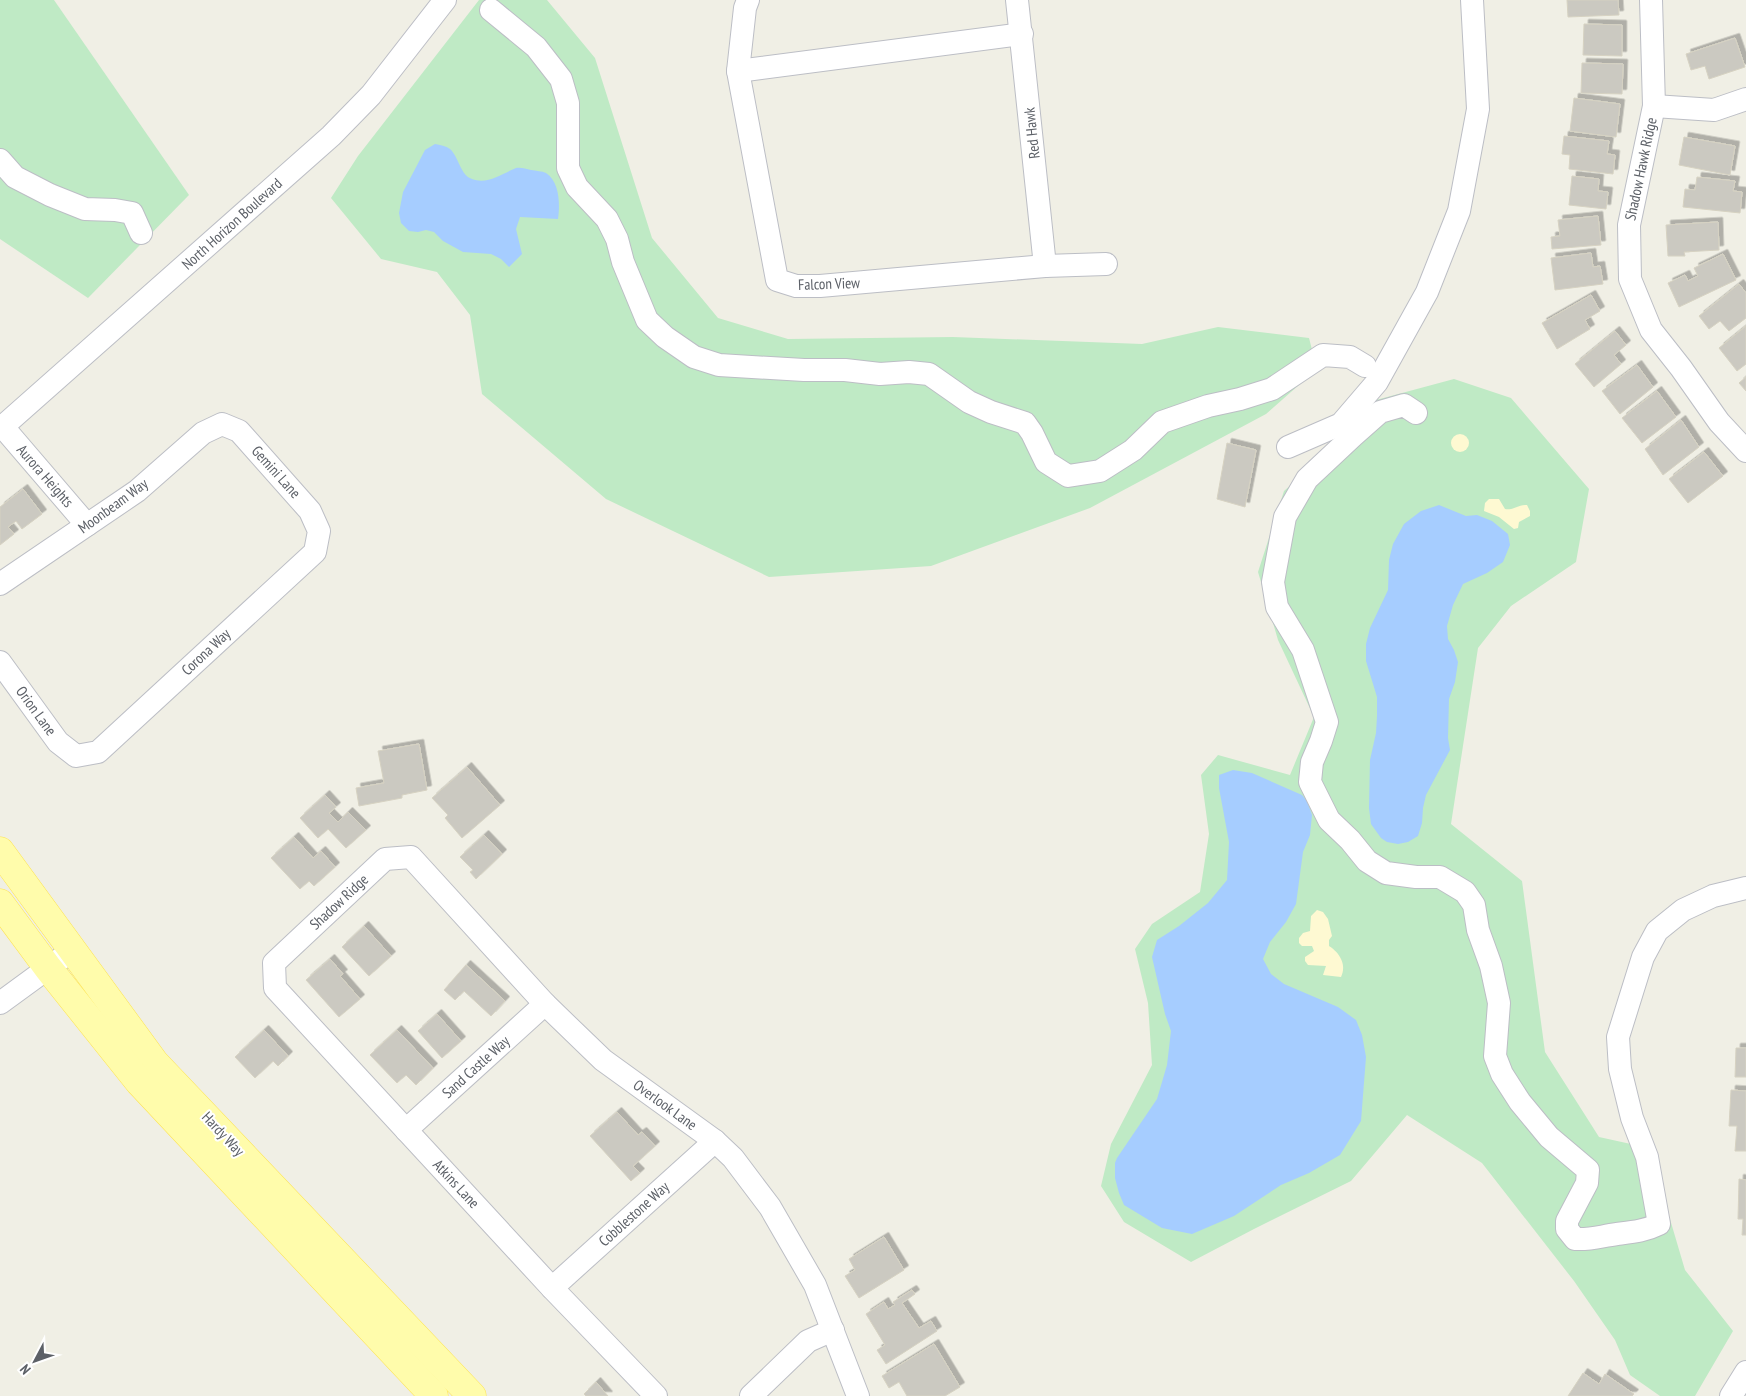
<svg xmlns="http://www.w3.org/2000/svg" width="1746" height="1396" viewBox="0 0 1746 1396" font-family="'PT Sans Narrow',sans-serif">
  <defs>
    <filter id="shadow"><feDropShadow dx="4.5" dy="-4.5" stdDeviation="0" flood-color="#0004"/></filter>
  </defs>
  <rect width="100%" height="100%" fill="#f0efe5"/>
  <g fill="#bfeac5">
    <path d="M0 0H54L189 195 88 298 0 239Z"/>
    <path d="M479 0H547L595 58 652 238 718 318 788 339 953 337 1142 344 1218 327 1309 338 1317 369 1266 414 1090 508 931 566 769 577 606 499 482 394 470 315 437 272 381 259 331 198 358 156Z"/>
    <path d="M1454 379 1511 398 1589 489 1576 562 1511 606 1478 648 1451 824 1522 881 1545 1052 1599 1137 1649 1148 1685 1270 1733 1331 1695 1396H1660L1630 1375 1615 1340 1574 1281 1482 1163 1407 1115 1351 1181 1254 1229 1191 1262 1124 1222 1101 1186 1111 1144 1152 1065 1148 1003 1135 949 1152 924 1200 892 1209 834 1201 775 1218 755 1290 775 1314 717 1278 640 1258 572 1284 491 1337 444 1376 400Z"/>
  </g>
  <g fill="#fef9d2">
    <circle cx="1460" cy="443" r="9"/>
    <path d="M1489 499H1499L1505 509C1513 511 1518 504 1527 505L1530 511V516L1519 522 1518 528 1514 529 1499 517 1484 511 1485 503Z"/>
    <path d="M1317 910 1323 912 1328 919 1332 936 1329 940V946C1340 953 1347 965 1341 977L1323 975 1326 966 1308 965 1305 961V957L1314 951 1312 946H1302L1299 943V938L1303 933 1310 931 1311 916Z"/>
  </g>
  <g fill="#a6cdff">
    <path d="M435 144C440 145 446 146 450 149 459 157 460 175 472 179 488 185 503 173 516 168 521 167 526 169 531 170 536 171 542 171 546 173 560 182 560 205 558 219L520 217 516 229 522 254 509 267 501 259 491 254 463 252 443 241 434 232 426 230 418 232 409 231 401 223 399 213 403 192 425 150Z"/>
    <path d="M1439 505 1466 516 1477 515 1492 521 1508 534 1510 545 1503 562 1487 573 1463 584 1453 605 1447 626 1448 639 1454 650 1458 662 1455 682 1449 699 1448 738 1450 750 1426 795 1423 808 1422 823 1418 836 1408 842 1398 844 1387 842 1381 838 1371 824 1369 808 1370 760 1376 733 1377 716V697L1366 661V644L1370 628 1388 590 1389 560 1393 544 1404 524 1421 511Z"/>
    <path d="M1233 770 1252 773 1302 795 1307 801 1312 815 1310 835 1303 852 1296 904 1286 922 1270 942 1263 959 1271 974 1284 984 1338 1007 1356 1020 1362 1035 1366 1057 1361 1121 1340 1155 1309 1173 1281 1185 1234 1216 1192 1234 1162 1228 1124 1205 1119 1193 1115 1178V1163L1117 1158 1157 1099 1167 1065 1171 1031 1165 1014 1152 957 1157 940 1179 926 1208 903 1227 880 1229 842 1219 788V775Z"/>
  </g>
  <g fill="#cbc9c1" stroke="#d6d2c2" filter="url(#shadow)">
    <path d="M1567 0H1618L1619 15 1568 17Z"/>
    <path d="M1584 24 1622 25V56L1583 55Z"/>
    <path d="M1735 38 1745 67 1709 79 1705 66 1691 70 1686 54Z"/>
    <path d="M1582 63 1623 64 1622 94 1581 93Z"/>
    <path d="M1574 98 1620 104 1616 137 1570 131Z"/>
    <path d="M1564 136 1609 141 1607 154 1615 155 1613 174 1569 169 1570 155 1562 154Z"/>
    <path d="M1684 137 1735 146 1730 175 1679 165Z"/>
    <path d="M1572 176 1599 179 1598 191 1608 192 1606 209 1569 205Z"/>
    <path d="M1697 177 1735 181 1733 191 1742 192 1740 213 1683 207 1685 189 1695 190Z"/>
    <path d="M1598 216 1601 245 1552 249 1551 237 1560 236 1558 220Z"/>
    <path d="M1718 222 1719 250 1684 252 1685 256H1668L1666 225Z"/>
    <path d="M1591 253 1593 267 1600 266 1603 284 1555 290 1551 258Z"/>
    <path d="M1723 254 1736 280 1679 307 1668 283 1685 275 1688 281 1698 276 1694 268Z"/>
    <path d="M1739 284 1746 293V318L1729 331 1720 321 1709 329 1699 316Z"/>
    <path d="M1591 295 1600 311 1585 320 1590 329 1557 349 1542 323Z"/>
    <path d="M1746 326V364L1737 371 1719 348Z"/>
    <path d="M1615 331 1626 345 1614 355 1621 364 1594 387 1575 364Z"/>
    <path d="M1637 365 1653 387 1620 414 1602 391Z"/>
    <path d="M1746 377V391L1739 383Z"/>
    <path d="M1657 391 1676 417 1642 443 1622 418Z"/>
    <path d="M1681 420 1699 447 1663 475 1645 449Z"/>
    <path d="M1227 443 1256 450 1245 507 1217 499Z"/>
    <path d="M1704 452 1723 476 1688 503 1669 479Z"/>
    <path d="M23 489 42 514 22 529 16 521 8 527 14 534 0 545V507Z"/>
    <path d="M419 744 427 790 402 795V798L359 806 356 788 384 783 378 751Z"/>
    <path d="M467 767 500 805 462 838 445 818 448 815 432 798Z"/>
    <path d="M325 795 336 807 329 813 338 822 348 812 366 830 346 848 328 829 318 838 300 818Z"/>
    <path d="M484 835 502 854 476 879 470 872 473 870 460 857Z"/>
    <path d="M294 837 313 858 321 851 335 867 314 886 309 881 300 889 271 858Z"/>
    <path d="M364 926 391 956 369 976 342 947Z"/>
    <path d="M330 959 343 974 340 976 360 999 339 1017 306 980Z"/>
    <path d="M466 965 505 1001 491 1016 464 991 455 1000 444 990Z"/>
    <path d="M437 1014 461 1041 442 1058 418 1031Z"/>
    <path d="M264 1030 288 1056 278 1066 273 1061 255 1078 235 1057Z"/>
    <path d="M397 1030 433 1068 416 1085 406 1075 397 1083 370 1055Z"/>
    <path d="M1736 1048H1746V1077H1735Z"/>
    <path d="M1731 1090 1746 1091V1151H1735L1737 1126H1729Z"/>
    <path d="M617 1112 638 1135 642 1132 655 1146 633 1166 640 1173 631 1181 590 1136Z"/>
    <path d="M1739 1179 1746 1180V1235H1742L1743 1219H1738Z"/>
    <path d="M884 1237 904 1270 859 1298 845 1276 855 1270 849 1259Z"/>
    <path d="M912 1290 915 1294 902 1303 919 1328 931 1321 937 1331 886 1364 877 1350 885 1345 866 1314 884 1302 888 1309 895 1305 893 1302Z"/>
    <path d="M934 1344 960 1387 945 1396H907L899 1382 889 1388 882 1376Z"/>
    <path d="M1583 1373 1599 1384 1605 1374 1634 1394 1632 1396H1568Z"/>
    <path d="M596 1382 608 1396H586L584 1394Z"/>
  </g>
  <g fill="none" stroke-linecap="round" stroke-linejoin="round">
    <g stroke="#bcbec5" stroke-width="24">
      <g id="minor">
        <path d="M748 0 745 8 738 71 777 280 796 286H820L1045 266 1106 264"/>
        <path d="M1017 0 1045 266"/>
        <path d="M1651 0 1654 106 1629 225 1630 279 1651 330 1681 368 1719 422 1746 451"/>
        <path d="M491 10 536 47 561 79 568 103V168L577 187 607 219 617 239 623 262 647 320 665 337 694 357 719 365 804 370H845L880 374 909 372 929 374 969 402 991 412 1025 423 1032 433 1046 462 1068 476 1100 471 1133 450 1162 422 1208 406 1240 399 1272 389 1323 355 1350 357 1365 366"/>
        <path d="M738 71 1022 34"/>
        <path d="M1654 106 1714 110 1746 99"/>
        <path d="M0 160 15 177 50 195 85 209 115 210 132 213 141 233"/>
        <path d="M1416 413 1404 405 1380 412 1354 435 1307 479 1285 517 1273 582 1277 607 1303 650 1327 722 1321 741 1312 762 1310 782 1329 820 1350 840 1367 861 1386 873 1416 877H1440L1465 892 1474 905 1478 930 1491 966 1499 1003 1495 1056 1502 1074 1520 1102 1549 1137 1588 1170 1587 1183 1567 1221V1229L1575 1239C1592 1240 1601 1236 1617 1234 1633 1232 1645 1231 1659 1224L1647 1157 1632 1118 1620 1069 1618 1037 1643 957 1657 931 1683 910 1713 896 1746 888"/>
        <path d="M3 427 87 525"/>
        <path d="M0 429 331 136 371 95 445 0"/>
        <path d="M1288 447 1341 424 1377 382 1427 292 1459 211 1478 109 1472 0"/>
        <path d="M0 584 137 491 203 433 222 424 239 431 310 511 319 531 315 552 98 752 76 756 58 742 0 662"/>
        <path d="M0 1003 74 949"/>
        <path d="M406 1130 545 1004"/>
        <path d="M552 1288 715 1141"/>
        <path d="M656 1396 552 1288 275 988 274 963 385 859 411 857 545 1004 603 1060 715 1141 733 1158 770 1207 815 1285 858 1396"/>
        <path d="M751 1396 808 1341 833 1330"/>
        <path d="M1731 1396 1746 1372"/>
      </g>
    </g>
    <g stroke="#fee350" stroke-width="29">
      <g id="major">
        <path d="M0 851 155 1063 472 1396"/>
        <path d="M0 903 48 968 139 1082 434 1396"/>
      </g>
    </g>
    <use href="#minor" stroke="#fff" stroke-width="22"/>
    <use href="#major" stroke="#fffcab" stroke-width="28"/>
  </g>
  <g text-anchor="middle" stroke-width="4" stroke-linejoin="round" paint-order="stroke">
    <g font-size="15" fill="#5c6067" stroke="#fff">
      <text transform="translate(1032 133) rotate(-96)" y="5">Red Hawk</text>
      <text transform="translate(1641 169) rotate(-78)" y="5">Shadow Hawk Ridge</text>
      <text transform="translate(232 224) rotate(-42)" y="5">North Horizon Boulevard</text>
      <text transform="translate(829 284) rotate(-2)" y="5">Falcon View</text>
      <text transform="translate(276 472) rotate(48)" y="5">Gemini Lane</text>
      <text transform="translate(45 476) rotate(49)" y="5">Aurora Heights</text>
      <text transform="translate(113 506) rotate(-36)" y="5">Moonbeam Way</text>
      <text transform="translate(206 652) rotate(-43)" y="5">Corona Way</text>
      <text transform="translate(36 711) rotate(54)" y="5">Orion Lane</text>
      <text transform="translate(339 902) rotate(-43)" y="5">Shadow Ridge</text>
      <text transform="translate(476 1067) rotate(-42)" y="5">Sand Castle Way</text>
      <text transform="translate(665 1105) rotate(36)" y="5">Overlook Lane</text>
      <text transform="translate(223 1134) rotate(47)" y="5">Hardy Way</text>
      <text transform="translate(456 1184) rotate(47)" y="5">Atkins Lane</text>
      <text transform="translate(634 1214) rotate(-42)" y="5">Cobblestone Way</text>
    </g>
  </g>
  <g transform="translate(35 1361) rotate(229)" stroke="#ffffff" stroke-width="4" paint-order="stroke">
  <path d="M0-4L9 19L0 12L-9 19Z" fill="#5c6067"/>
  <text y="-8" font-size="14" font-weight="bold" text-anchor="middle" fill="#5c6067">N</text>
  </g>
</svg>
